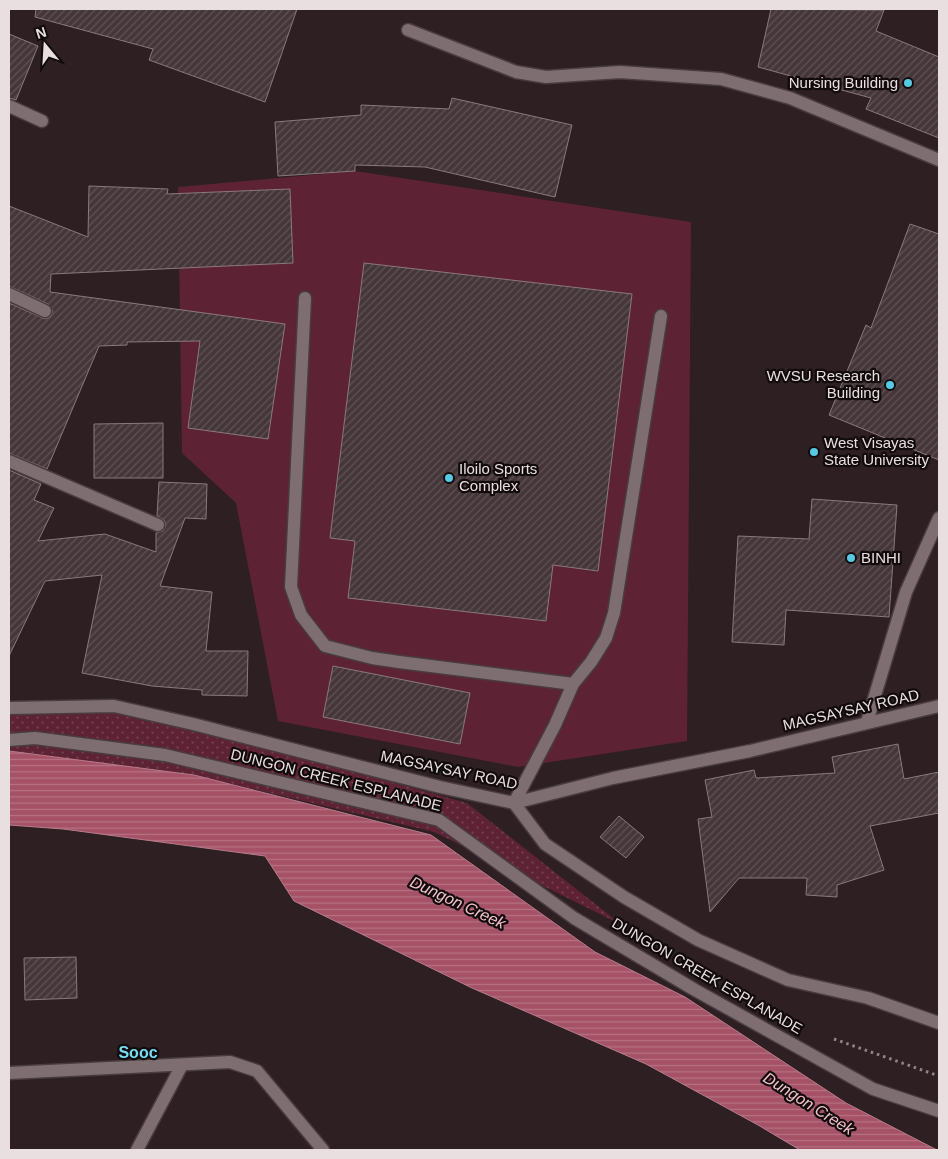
<svg xmlns="http://www.w3.org/2000/svg" width="948" height="1159" viewBox="0 0 948 1159" font-family="Arial,sans-serif">
  <defs>
    <pattern id="grass-dots" width="8" height="8" patternUnits="userSpaceOnUse" patternTransform="scale(1.25)"><rect width="8" height="8" fill="#5d2334"/><path d="M2 2h.1M6 6h.1" fill="none" stroke="#744251" stroke-width="1.8" stroke-linecap="round"/></pattern>
    <pattern id="water-rules" width="6" height="5" patternUnits="userSpaceOnUse" patternTransform="scale(1.25)"><rect width="6" height="5" fill="#a55166"/><path d="M0 2.5h6" fill="none" stroke="#b67283"/></pattern>
    <pattern id="building-hatch" width="6" height="6" patternUnits="userSpaceOnUse" patternTransform="scale(1.25)"><rect width="6" height="6" fill="#453639"/><path d="M-1 1l2-2M0 6l6-6M5 7l2-2" fill="none" stroke="#605355"/></pattern>
  </defs>
  <rect width="100%" height="100%" fill="#2d1f22"/>
  <path fill="url(#grass-dots)" d="M88 703 258 745 467 803 622 925 434 832 194 775 9 751V711Z"/>
  <path fill="#5d2334" d="M355 171 691 222 687 741 518 767 278 721 236 503 182 453 178 187Z"/>
  <path fill="url(#water-rules)" stroke="#b97c8b" d="M9 751 194 775 431 835 595 952 685 997 846 1103 937 1150H800L758 1125 646 1064 472 988 294 901 265 856 63 829 9 825Z"/>
  <g fill="url(#building-hatch)" stroke="#8b797c">
    <path d="M36 9H297L265 102 149 60 153 49 35 17Z"/>
    <path d="M771 9 884 10 876 31 939 57V138L866 109 871 98 758 67Z"/>
    <path d="M9 34 38 46 16 100 9 98Z"/>
    <path d="M452 98 572 125 555 197 425 167 355 165V171L278 176 275 122 361 115V105L449 109Z"/>
    <path d="M89 186 168 189 167 194 290 189 293 263 51 274 50 292 285 324 268 439 188 428 200 341 127 342V345L99 346 47 469 9 453V303L45 319 50 317 53 311 48 304 9 286V206L88 237Z"/>
    <path d="M910 224 939 234V460L829 415 866 325 871 328Z"/>
    <path d="M364 263 632 294 598 571 553 565 546 621 348 598 355 541 330 538Z"/>
    <path d="M163 423V478H94V424Z"/>
    <path d="M9 470 41 484 34 500 54 508 38 541 105 534 156 552V533L163 531 166 525 164 520 157 516 159 482 207 484 206 519 185 518 160 586 212 592 206 651H248L247 696 202 695V690L152 686 82 673 102 575 45 581 9 656Z"/>
    <path d="M812 499 897 505 889 617 786 610 784 645 732 642 738 536 809 539Z"/>
    <path d="M333 666 470 693 460 744 323 717Z"/>
    <path d="M898 744 904 779 939 772V813L870 826 884 870 837 885V897L806 895 807 878H739L710 912 698 819 712 817 705 780 754 770 756 778 835 773 832 757Z"/>
    <path d="M619 816 644 837 626 858 600 837Z"/>
    <path d="M76 957 77 998 25 1000 24 958Z"/>
  </g>
  <g fill="none" stroke-linecap="round" stroke-linejoin="round">
    <g stroke="#483c3e" stroke-width="15">
      <g id="service">
        <path d="M408 30 516 72 546 77 620 72 721 79 790 98 939 160"/>
        <path d="M305 298 291 587 301 615 325 646 372 658 399 662 573 684"/>
        <path d="M514 803 555 725 573 684 591 662 606 638 614 613 661 316"/>
      </g>
    </g>
    <g stroke="#483c3e" stroke-width="15">
      <path id="pedestrian" d="M9 740 35 738 165 755 439 820 574 918 695 990 873 1089 939 1111"/>
    </g>
    <g stroke="#483c3e" stroke-width="15">
      <g id="minor">
        <path d="M9 106 42 121"/>
        <path d="M9 294 45 311"/>
        <path d="M9 461 158 525"/>
        <path d="M867 722 906 592 939 518"/>
        <path d="M514 803 545 844 624 897 698 940 788 980 868 998 939 1023"/>
        <path d="M9 1073 230 1062 257 1071 323 1150"/>
        <path d="M137 1150 182 1065"/>
      </g>
    </g>
    <g stroke="#483c3e" stroke-width="15">
      <path id="tertiary" d="M9 708 114 706 193 724 440 787 514 803 613 778 750 751 939 706"/>
    </g>
    <path stroke="#918587" stroke-width="3" stroke-dasharray="2.5 4" stroke-linecap="butt" d="M834 1039 939 1076"/>
    <use href="#service" stroke="#7f6e71" stroke-width="12"/>
    <use href="#pedestrian" stroke="#7f6e71" stroke-width="12"/>
    <use href="#minor" stroke="#7f6e71" stroke-width="12"/>
    <use href="#tertiary" stroke="#7f6e71" stroke-width="12"/>
  </g>
  <g fill="#57c9e3" stroke="#110b0c" stroke-width="2">
    <circle cx="908" cy="83" r="5"/>
    <circle cx="890" cy="385" r="5"/>
    <circle cx="814" cy="452" r="5"/>
    <circle cx="449" cy="478" r="5"/>
    <circle cx="851" cy="558" r="5"/>
  </g>
  <g text-anchor="middle" stroke-width="4.5" stroke-linejoin="round" paint-order="stroke">
    <g font-size="15" fill="#e9dfe1" stroke="#110b0c" text-anchor="start">
      <text x="898" y="88" text-anchor="end">Nursing Building</text>
      <text x="880" y="381" text-anchor="end">WVSU Research<tspan x="880" dy="17">Building</tspan></text>
      <text x="824" y="448">West Visayas<tspan x="824" dy="17">State University</tspan></text>
      <text x="459" y="474">Iloilo Sports<tspan x="459" dy="17">Complex</tspan></text>
      <text x="861" y="563">BINHI</text>
    </g>
    <g font-size="15" fill="#e9dfe1" stroke="#110b0c">
      <text transform="translate(851 710) rotate(-13)" y="5">MAGSAYSAY ROAD</text>
      <text transform="translate(449 770) rotate(12)" y="5">MAGSAYSAY ROAD</text>
      <text transform="translate(336 780) rotate(14)" y="5">DUNGON CREEK ESPLANADE</text>
      <text transform="translate(707 976) rotate(30)" y="5">DUNGON CREEK ESPLANADE</text>
    </g>
    <g font-size="16" font-style="italic" fill="#f2c1cb" stroke="#110b0c">
      <text transform="translate(458 902) rotate(25)" y="6">Dungon Creek</text>
      <text transform="translate(809 1103) rotate(32)" y="6">Dungon Creek</text>
    </g>
    <g font-size="16" font-weight="bold" fill="#77dcf4" stroke="#110b0c">
      <text x="138" y="1058">Sooc</text>
    </g>
  </g>
  <rect width="948" height="1159" fill="none" stroke="#e9dfe1" stroke-width="20"/>
  <g transform="translate(45 45) rotate(342)" stroke="#110b0c" stroke-width="4" paint-order="stroke">
  <path d="M0-4L9 19L0 12L-9 19Z" fill="#e9dfe1"/>
  <text y="-8" font-size="14" font-weight="bold" text-anchor="middle" fill="#e9dfe1">N</text>
  </g>
</svg>
